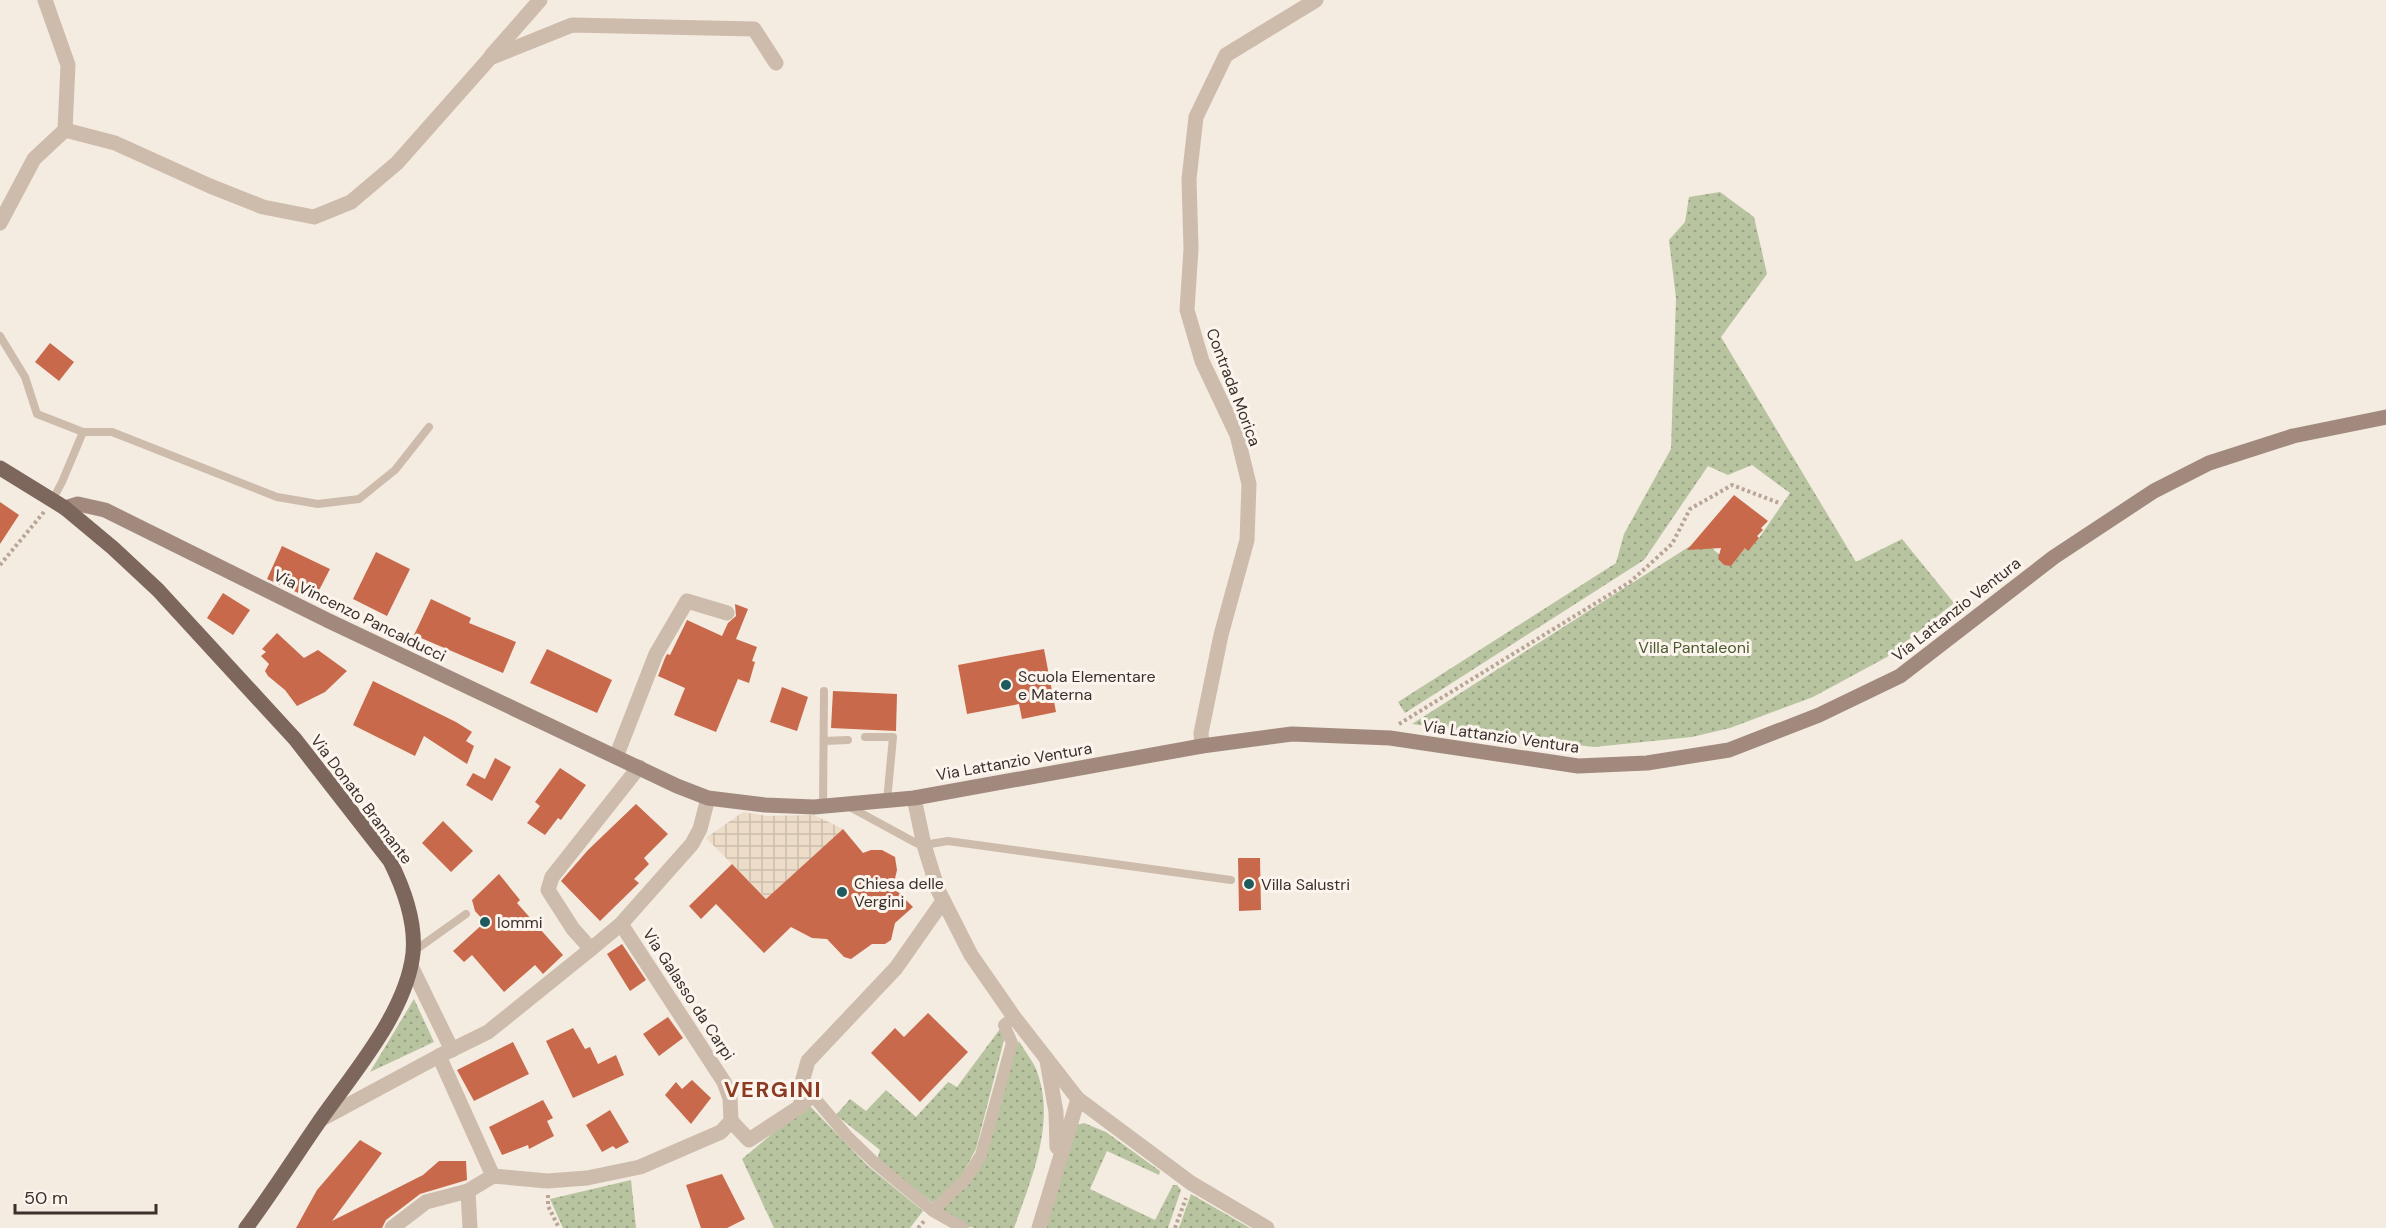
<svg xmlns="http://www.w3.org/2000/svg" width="2386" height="1228" viewBox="0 0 2386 1228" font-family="'DM Sans',sans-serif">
  <defs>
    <pattern id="grass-dots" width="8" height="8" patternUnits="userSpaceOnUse" patternTransform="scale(1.5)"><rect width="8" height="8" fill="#b8c4a0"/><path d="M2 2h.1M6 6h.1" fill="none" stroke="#97a083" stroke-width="1.8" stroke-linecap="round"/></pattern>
    <pattern id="plaza-grid" width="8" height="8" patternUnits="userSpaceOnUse" patternTransform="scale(1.5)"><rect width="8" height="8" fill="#ecdcc8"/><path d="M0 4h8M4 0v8" fill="none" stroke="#cbbdac"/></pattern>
  </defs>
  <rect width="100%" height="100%" fill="#f4ebe1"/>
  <g fill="url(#grass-dots)">
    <path d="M1720 192 1754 217 1767 274 1721 337 1856 562 1902 539 1954 603 1887 657 1813 697 1730 728 1692 737 1594 747 1412 724 1690 546 1698 549 1709 546 1720 555 1718 559 1724 565H1731L1745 548 1748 550 1759 538 1790 493 1752 465 1728 475 1708 466 1644 560 1405 713 1398 702 1616 563 1624 534 1671 449 1676 298 1669 240 1685 222 1689 197Z"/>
    <path d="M414 999 434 1042 370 1072Z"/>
    <path d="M1000 1029 1004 1040 976 1149 961 1177 933 1203 877 1160 880 1150 836 1115 850 1099 866 1111 886 1090 916 1117 948 1082 957 1087Z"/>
    <path d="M1019 1041C1024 1050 1032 1060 1036 1069 1057 1121 1031 1179 1014 1228H975L965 1226 938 1209 969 1183Z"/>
    <path d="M808 1104 868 1166 923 1211 910 1228H774L742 1159Z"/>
    <path d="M1084 1123 1106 1132 1160 1171 1159 1175 1107 1151 1090 1189 1155 1220 1173 1185H1177L1181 1190 1168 1228H1045L1076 1125Z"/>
    <path d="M631 1180 636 1228H563L550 1199Z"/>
    <path d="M1191 1194 1250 1228H1179Z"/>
  </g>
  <path fill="url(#plaza-grid)" d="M743 812 767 816 814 815 843 829 767 899 706 838Z"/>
  <g fill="#c8694b">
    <path d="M50 343 74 362 59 381 35 362Z"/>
    <path d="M1734 495 1768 521 1761 528 1763 530 1757 536 1759 538 1748 551 1745 548 1731 566 1724 565 1718 559 1721 548 1687 550Z"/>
    <path d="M0 502 19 515 0 544Z"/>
    <path d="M282 546 330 569 314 600 267 579Z"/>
    <path d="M376 552 410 569 387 616 353 599Z"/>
    <path d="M223 593 250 610 233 635 207 618Z"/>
    <path d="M431 599 471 618 469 623 516 642 503 673 414 635Z"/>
    <path d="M735 604 748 609 736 639 757 647 752 661 755 662 749 683 738 679 716 732 674 715 685 688 658 676 665 658 667 654 670 655 687 620 722 636 728 623 736 616Z"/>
    <path d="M277 633 304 658 318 650 347 671 325 692 297 706 285 690 268 676 265 671 269 664 261 656 266 652 262 649Z"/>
    <path d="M547 649 612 680 597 713 530 683Z"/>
    <path d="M1044 649 1056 712 1022 719 1019 704 967 714 958 665Z"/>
    <path d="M373 681 456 722 472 732 466 741 474 746 467 764 424 736 415 756 353 725Z"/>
    <path d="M782 687 808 697 797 731 770 722Z"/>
    <path d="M833 691 897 694 896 731 831 728Z"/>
    <path d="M495 758 511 767 492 801 466 785 473 773 485 779Z"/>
    <path d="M560 768 586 785 561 820 558 818 545 835 527 823 540 806 535 802Z"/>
    <path d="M636 804 668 834 644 858 649 864 634 879 639 883 600 921 561 881 588 850Z"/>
    <path d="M443 821 473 851 451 872 422 843Z"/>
    <path d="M843 829 863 853 871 850H882L895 857 897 870 893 887 913 907 895 923 891 940 885 944H872L851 959 844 957 827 939 812 938 791 927 764 953 716 904 701 919 689 906 732 864 766 899Z"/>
    <path d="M1238 858H1260L1261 910 1239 911Z"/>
    <path d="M499 874 520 900 517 903 563 955 543 974 535 965 504 992 472 955 464 962 453 951 485 922 475 911 472 900Z"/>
    <path d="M622 944 646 980 630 991 607 954Z"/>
    <path d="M928 1013 968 1052 920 1102 871 1053 895 1028 904 1037Z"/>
    <path d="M668 1017 683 1038 659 1056 643 1034Z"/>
    <path d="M573 1028 585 1049 590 1047 598 1064 616 1055 624 1075 573 1098 546 1041Z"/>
    <path d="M513 1042 529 1074 474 1101 457 1070Z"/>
    <path d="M692 1080 711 1098 691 1124 665 1095 676 1082 682 1089Z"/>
    <path d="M543 1100 553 1118 547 1121 554 1136 529 1149 528 1145 502 1155 489 1127Z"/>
    <path d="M610 1110 629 1142 616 1149 613 1146 602 1152 586 1125Z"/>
    <path d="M360 1140 382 1153 332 1221 423 1175 439 1161H466L467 1180 420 1194 386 1220 382 1228H296L317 1190Z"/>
    <path d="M722 1174 745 1219 727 1228H701L686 1185Z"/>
  </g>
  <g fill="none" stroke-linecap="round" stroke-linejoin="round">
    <g stroke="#b9a596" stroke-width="4" stroke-dasharray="3 3" stroke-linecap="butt">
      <path d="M0 565 44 512"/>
      <path d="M1399 724 1630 582 1672 544 1690 509 1732 485 1779 503"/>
      <path d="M548 1195V1206L559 1228"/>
      <path d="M918 1228 925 1220"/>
      <path d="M1175 1228 1186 1198"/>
    </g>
    <g stroke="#cdbbac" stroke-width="8">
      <path d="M0 336 25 377 37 414 83 432 62 482 53 499"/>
      <path d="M83 432H112L277 497 318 504 359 499 395 470 429 427"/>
      <path d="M865 737H893L887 801"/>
      <path d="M824 741 848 740"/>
      <path d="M823 806 824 691"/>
      <path d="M848 806 916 843 924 845 948 841 1231 880"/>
      <path d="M414 951 466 914"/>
    </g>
    <g stroke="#cdbbac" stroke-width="12">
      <path d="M812 1095 847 1136 875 1163 933 1211 966 1179 981 1155 1012 1043 1004 1025 1014 1017"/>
      <path d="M933 1211 963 1228"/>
    </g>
    <g stroke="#cdbbac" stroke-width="15">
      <path d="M491 56 540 0"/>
      <path d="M65 130 115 143 210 186 263 207 314 217 351 202 397 163 490 58 572 25 754 29 776 63"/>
      <path d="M0 223 34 159 65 130 68 65 45 0"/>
      <path d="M1202 746 1201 733 1221 635 1247 540 1249 484 1237 435 1202 361 1187 310 1191 249 1189 179 1196 117 1226 55 1316 0"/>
      <path d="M616 757 656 654 687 601 727 613"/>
      <path d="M914 798 924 845 938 890 971 955 1014 1017 1078 1099 1191 1183 1267 1228"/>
      <path d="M591 949 573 929 548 890 552 877 639 767"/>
      <path d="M411 966 452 1050"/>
      <path d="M1047 1061 1056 1112 1057 1147"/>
      <path d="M801 1106V1086L808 1061 896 968 943 901"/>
      <path d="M320 1120 439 1056 488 1032 591 949 621 924 692 844 700 829 708 798"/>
      <path d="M731 1121 749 1140 801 1106 812 1095"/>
      <path d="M493 1176 547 1181 587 1178 640 1167 721 1132 731 1121 730 1098 724 1082 621 924"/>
      <path d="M468 1191 470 1228"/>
      <path d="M392 1228 426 1202 468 1191 493 1176 439 1056"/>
      <path d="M1039 1228 1078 1099"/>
    </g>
    <path stroke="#a18a7d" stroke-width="15" d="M65 508 78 504 105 510 329 621 677 786 708 798 765 805 814 807 914 798 1202 746 1292 734 1390 738 1578 766 1647 763 1729 750 1819 715 1900 676 2054 557 2154 491 2209 463 2293 436 2386 417"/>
    <path stroke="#7d675c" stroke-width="15" d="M0 468 65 508 113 548 158 590 295 739 390 861C404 889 416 921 413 953 407 1011 354 1072 321 1119 296 1155 272 1193 246 1228"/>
  </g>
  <g fill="#1f5a5e" stroke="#fbf5ee" stroke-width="2">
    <circle cx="1006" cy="685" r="6"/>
    <circle cx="1249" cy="884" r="6"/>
    <circle cx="842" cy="892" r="6"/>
    <circle cx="485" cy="922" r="6"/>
  </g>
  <g text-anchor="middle" stroke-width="6" stroke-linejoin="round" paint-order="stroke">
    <g font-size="16" fill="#3b302b" stroke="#fbf5ee">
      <text transform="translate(1234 387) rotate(69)" y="6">Contrada Morica</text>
      <text transform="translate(1956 609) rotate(-38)" y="6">Via Lattanzio Ventura</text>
      <text transform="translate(360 615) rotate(26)" y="6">Via Vincenzo Pancalducci</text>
      <text transform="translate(1501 736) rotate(8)" y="6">Via Lattanzio Ventura</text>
      <text transform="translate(1014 761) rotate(-10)" y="6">Via Lattanzio Ventura</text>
      <text transform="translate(362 799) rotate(53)" y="6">Via Donato Bramante</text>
      <text transform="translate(689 994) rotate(57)" y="6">Via Galasso da Carpi</text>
    </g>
    <g font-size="16" fill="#4a5a2e" stroke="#fbf5ee">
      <text x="1694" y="653">Villa Pantaleoni</text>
    </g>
    <g font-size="16" fill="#3b302b" stroke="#fbf5ee" text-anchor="start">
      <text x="1018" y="682">Scuola Elementare<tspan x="1018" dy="18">e Materna</tspan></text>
      <text x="854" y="889">Chiesa delle<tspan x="854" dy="18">Vergini</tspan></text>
      <text x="1261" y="890">Villa Salustri</text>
      <text x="497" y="928">Iommi</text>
    </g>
    <g font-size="22" font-weight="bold" letter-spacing="1.5" fill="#8c3b22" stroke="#fbf5ee">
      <text x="773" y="1097">VERGINI</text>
    </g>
  </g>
  <path d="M15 1204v9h141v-9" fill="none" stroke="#3b302b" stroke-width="3"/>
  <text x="24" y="1204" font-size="18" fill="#3b302b" stroke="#fbf5ee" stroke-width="4.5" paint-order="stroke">50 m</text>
</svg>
